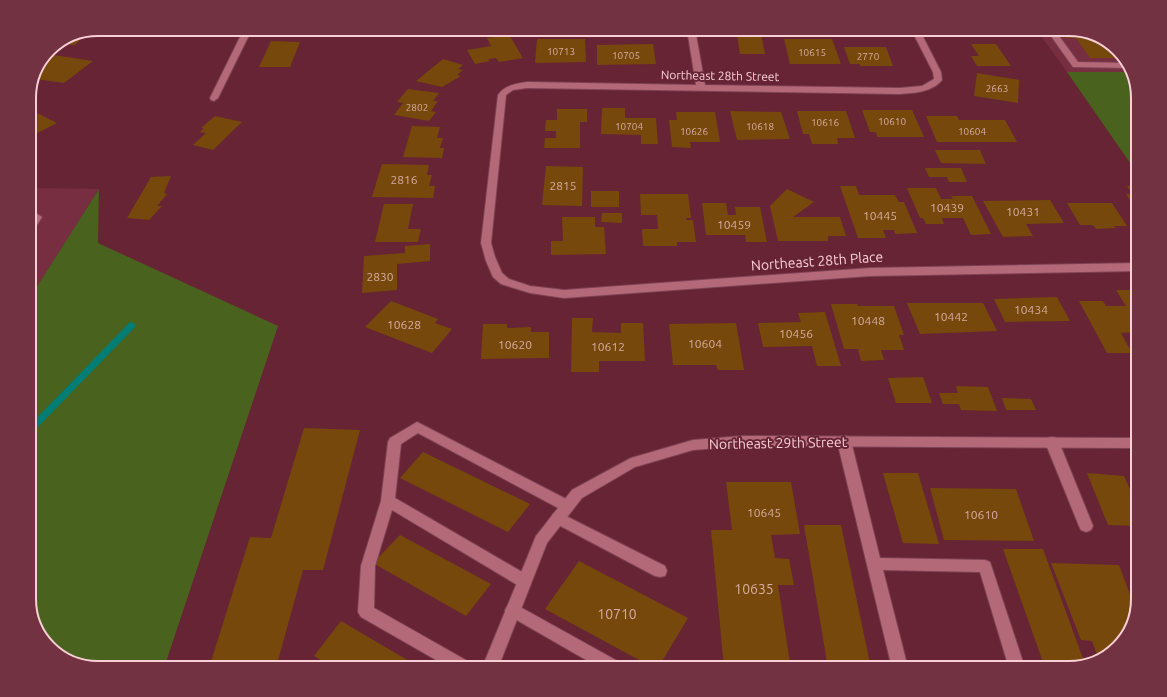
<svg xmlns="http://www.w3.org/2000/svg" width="1167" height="697" viewBox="0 0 1167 697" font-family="Ubuntu,sans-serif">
  <rect width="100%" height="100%" fill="#672435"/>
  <g fill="#772e41">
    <path d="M1036 29H1068L1103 38 1129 64 1131 72H1067Z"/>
    <path d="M29 188 99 189 29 299Z"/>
  </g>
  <g fill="#49621d">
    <path d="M1067 72H1131L1138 94V170H1135Z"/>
    <path d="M99 189 98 243 278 326 164 668H99L64 659 38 633 29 603V299Z"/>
  </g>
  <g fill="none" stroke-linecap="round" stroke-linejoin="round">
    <path fill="#007d75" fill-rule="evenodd" d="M132 322 136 325 135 327 36 429 32 436 29 437 30 425 129 323Z"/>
  </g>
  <g fill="#76480b">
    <path d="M285 29H309L306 35H282Z"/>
    <path d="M736 29H760L765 54H740Z"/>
    <path d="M957 29H988L990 33H959Z"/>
    <path d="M1060 29H1069L1103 38 1123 58H1090L1076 38H1066Z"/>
    <path d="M89 31 75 45 58 44 72 34Z"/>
    <path d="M507 31 523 58 499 62 496 58 488 59 490 61 475 64 467 50 491 46 487 38 494 37 491 33Z"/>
    <path d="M537 39H585L586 62 535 63Z"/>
    <path d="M784 39H832L841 64H790Z"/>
    <path d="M271 41 300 42 290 67H259Z"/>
    <path d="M653 44 656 64 597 65V45Z"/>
    <path d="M971 44H996L1011 66H977L971 56H979Z"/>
    <path d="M844 47H886L893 66H861L859 64H850Z"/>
    <path d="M54 55 93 61 64 83 36 79 43 63Z"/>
    <path d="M443 59 463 65 458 69 463 70 457 75 461 76 442 87 416 81Z"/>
    <path d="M977 73 1019 80 1018 103 974 96Z"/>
    <path d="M408 89 439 93 433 101H438L431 111 436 112 429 121 394 115 403 103 397 102Z"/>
    <path d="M602 108H625V118H656L658 144H641V135L601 134Z"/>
    <path d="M29 109 57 123 29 137Z"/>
    <path d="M557 109H587V122H580V148H544L545 138H556V131H545L546 120H557Z"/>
    <path d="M862 110H912L924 137H877L876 132H870Z"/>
    <path d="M730 111 781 112 790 139 737 140Z"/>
    <path d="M797 111H846L855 138H837L838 144H812L809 134H803Z"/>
    <path d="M676 112H715L720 142H690L691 148 672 147 669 120H677Z"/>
    <path d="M215 116 242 122 213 150 193 145 206 133 200 132 204 128H201Z"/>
    <path d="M926 116H957L959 120H1005L1017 142H937Z"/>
    <path d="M412 126 440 127 437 138H443L440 148H444L442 158 403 157Z"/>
    <path d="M935 150H980L986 164 941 163Z"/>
    <path d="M382 164 429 165 427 175H432L429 186H435L433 198 372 197Z"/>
    <path d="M546 166 583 167 582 206 542 205Z"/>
    <path d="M925 168H961L967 182H949L947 177H929Z"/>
    <path d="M171 176 164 193 167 194 157 206H162L149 220 127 218 151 177Z"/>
    <path d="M840 186H856L859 195H895L899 202H904L917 233 895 234 894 230H883L886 238H858Z"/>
    <path d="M1127 186H1138V211L1126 194H1132Z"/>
    <path d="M907 188H936L941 199H953L951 196H972L991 234 971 235 963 218H942L944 224H926L923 218H920Z"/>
    <path d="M787 189 814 202 793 217H840L846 236H828V241H778L770 206Z"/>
    <rect x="591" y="191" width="28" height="16"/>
    <path d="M640 194H688L691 218H686V220H693L696 242H677V246H643L642 229H658L657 215H641Z"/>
    <path d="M1050 200 1064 223 1026 224 1033 236 1003 237 983 201Z"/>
    <path d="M702 203H726L728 215H736L735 207H760L767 242H746L745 235H706Z"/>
    <path d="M1067 203H1112L1127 226H1114L1116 228 1096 229 1093 225H1080Z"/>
    <path d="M384 204H413L408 229H421L418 242H375Z"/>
    <path d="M602 213H622V223L601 222Z"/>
    <path d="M562 217H595V227H604L606 254 551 255V241H563Z"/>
    <path d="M430 244V261L397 264V290L362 293 364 256 405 253V246Z"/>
    <path d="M1116 290H1137L1138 292V332L1121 333 1132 353H1107L1079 301H1103L1106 306H1126Z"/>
    <path d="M1057 297 1070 321 1005 322 994 299Z"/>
    <path d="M391 301 438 319 435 323 452 329 432 353 365 327Z"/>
    <path d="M907 303H983L997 331 920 334Z"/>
    <path d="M831 304H857L858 306H894L904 335H899L904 350H881L884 360 861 361 858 349H844Z"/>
    <path d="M825 312 841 366H817L812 346 763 347 758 323 801 322 798 313Z"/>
    <path d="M572 318H593L592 332 621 333V323H643L645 361H599V372H571Z"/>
    <path d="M736 323 744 370H718L716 365H673L669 324Z"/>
    <path d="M483 324H507V328L531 327V332H549V358L481 359Z"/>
    <path d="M923 377 932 403H896L888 378Z"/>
    <path d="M956 386 988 387 997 411 961 410 959 404H943L939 393H958Z"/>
    <path d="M1002 398 1031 399 1036 410H1006Z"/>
    <path d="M304 428 360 430 323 570H303L276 668H209L250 537 271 538Z"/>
    <path d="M423 452 530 504 508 532 400 478Z"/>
    <path d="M883 473H918L939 544 903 543Z"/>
    <path d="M1087 473 1124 476 1138 507V526L1108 525Z"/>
    <path d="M726 482H791L800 534 771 535 775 558 789 559 794 585H778L790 663H822L823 668H724L711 530H732Z"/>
    <path d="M930 488 1016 489 1034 541 944 540Z"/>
    <path d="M804 525H841L871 668H828Z"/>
    <path d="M400 535 491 584 466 616 373 563Z"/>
    <path d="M1003 549H1043L1085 664 1069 668H1045Z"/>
    <path d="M579 561 688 618 658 668H654L545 609Z"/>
    <path d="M1051 563 1119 565 1135 608 1129 633 1103 659 1099 660 1092 641 1081 640Z"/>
    <path d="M341 621 421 668H334L314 656Z"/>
  </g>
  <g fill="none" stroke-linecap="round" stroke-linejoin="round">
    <g stroke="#7d4254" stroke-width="2">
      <g id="service">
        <path d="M1046 29H1054L1078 62 1128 63 1130 68 1073 67Z"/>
        <path d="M29 214H37L42 217 33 231 29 232Z"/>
        <path d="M417 422 572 502 574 506 572 510 567 512 562 510 418 433 401 444 395 498 529 576 531 581 529 586 524 588 519 586 392 510 375 566 374 608 471 663 473 668H450L361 617 358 612 361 566 381 501 388 442 390 438Z"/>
        <path d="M844 436 849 437 851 441 880 558 985 560 990 562 1025 668H1009L980 572 883 570 908 668H892L837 441 839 437Z"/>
        <path d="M1052 437 1057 438 1059 442 1093 526 1091 530 1086 532 1081 530 1079 526 1045 442 1047 438Z"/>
        <path d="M558 512 665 566 667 571 665 576 660 577 655 576 553 522 551 518 553 514Z"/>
        <path d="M513 603 621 663 623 668H600L508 615 505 610 508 605Z"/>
      </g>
    </g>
    <g stroke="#7d4254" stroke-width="2">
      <g id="minor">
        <path d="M244 29H252L218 98 214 101 211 100 210 98Z"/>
        <path d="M687 29H695L705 85 900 88 922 86 934 79 933 72 911 29H919L941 72 942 80C932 92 915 93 900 94L527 88 513 90 506 95 491 243 495 257 502 273 509 279 530 286 564 290 870 268 1138 263V271L870 276 564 298 530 293 501 284 493 277 486 261 481 243 498 95C505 85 515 84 527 82L696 85Z"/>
        <path d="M742 436 1138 438V448L742 446 693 450 635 467 582 498 547 543 498 668H482L536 536 572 490 631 458 693 440Z"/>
      </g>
    </g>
    <use href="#service" fill="#b46978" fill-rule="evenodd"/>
    <use href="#minor" fill="#b46978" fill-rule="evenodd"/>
  </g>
  <g text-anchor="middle" stroke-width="4" stroke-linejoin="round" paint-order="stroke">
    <g font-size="10" fill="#d8ada3">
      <text x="561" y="55">10713</text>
      <text x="812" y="56">10615</text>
      <text x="626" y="59">10705</text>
      <text x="868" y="60">2770</text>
      <text x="997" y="92">2663</text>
      <text x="417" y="111">2802</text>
      <text x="892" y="125">10610</text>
      <text x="825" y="126">10616</text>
      <text x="629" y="130">10704</text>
      <text x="760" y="130">10618</text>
      <text x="694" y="135">10626</text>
      <text x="972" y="135">10604</text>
    </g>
    <g font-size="12" fill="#f9cfd6" stroke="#672435">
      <text transform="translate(720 76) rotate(1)" y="4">Northeast 28th Street</text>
    </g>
    <g font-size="12" fill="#d8ada3">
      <text x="404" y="184">2816</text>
      <text x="563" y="190">2815</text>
      <text x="947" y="212">10439</text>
      <text x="1023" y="216">10431</text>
      <text x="880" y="220">10445</text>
      <text x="734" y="229">10459</text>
      <text x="380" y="281">2830</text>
      <text x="1031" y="314">10434</text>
      <text x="951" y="321">10442</text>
      <text x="868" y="325">10448</text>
      <text x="404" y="329">10628</text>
      <text x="796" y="338">10456</text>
      <text x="705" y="348">10604</text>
      <text x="515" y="349">10620</text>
      <text x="608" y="351">10612</text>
      <text x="764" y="517">10645</text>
      <text x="981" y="519">10610</text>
    </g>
    <g font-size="14" fill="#f9cfd6" stroke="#672435">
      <text transform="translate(817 261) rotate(-4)" y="5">Northeast 28th Place</text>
      <text transform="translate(778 443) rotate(-1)" y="5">Northeast 29th Street</text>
    </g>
    <g font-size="14" fill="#d8ada3">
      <text x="754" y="594">10635</text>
      <text x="617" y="619">10710</text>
    </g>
  </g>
  <path d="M0 0H1167V697H0ZM98 36H1069A62 62 0 0 1 1131 98V599A62 62 0 0 1 1069 661H98A62 62 0 0 1 36 599V98A62 62 0 0 1 98 36Z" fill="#733242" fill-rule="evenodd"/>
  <path fill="none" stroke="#f9cfd6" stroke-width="2" d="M98 36H1069A62 62 0 0 1 1131 98V599A62 62 0 0 1 1069 661H98A62 62 0 0 1 36 599V98A62 62 0 0 1 98 36Z"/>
</svg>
